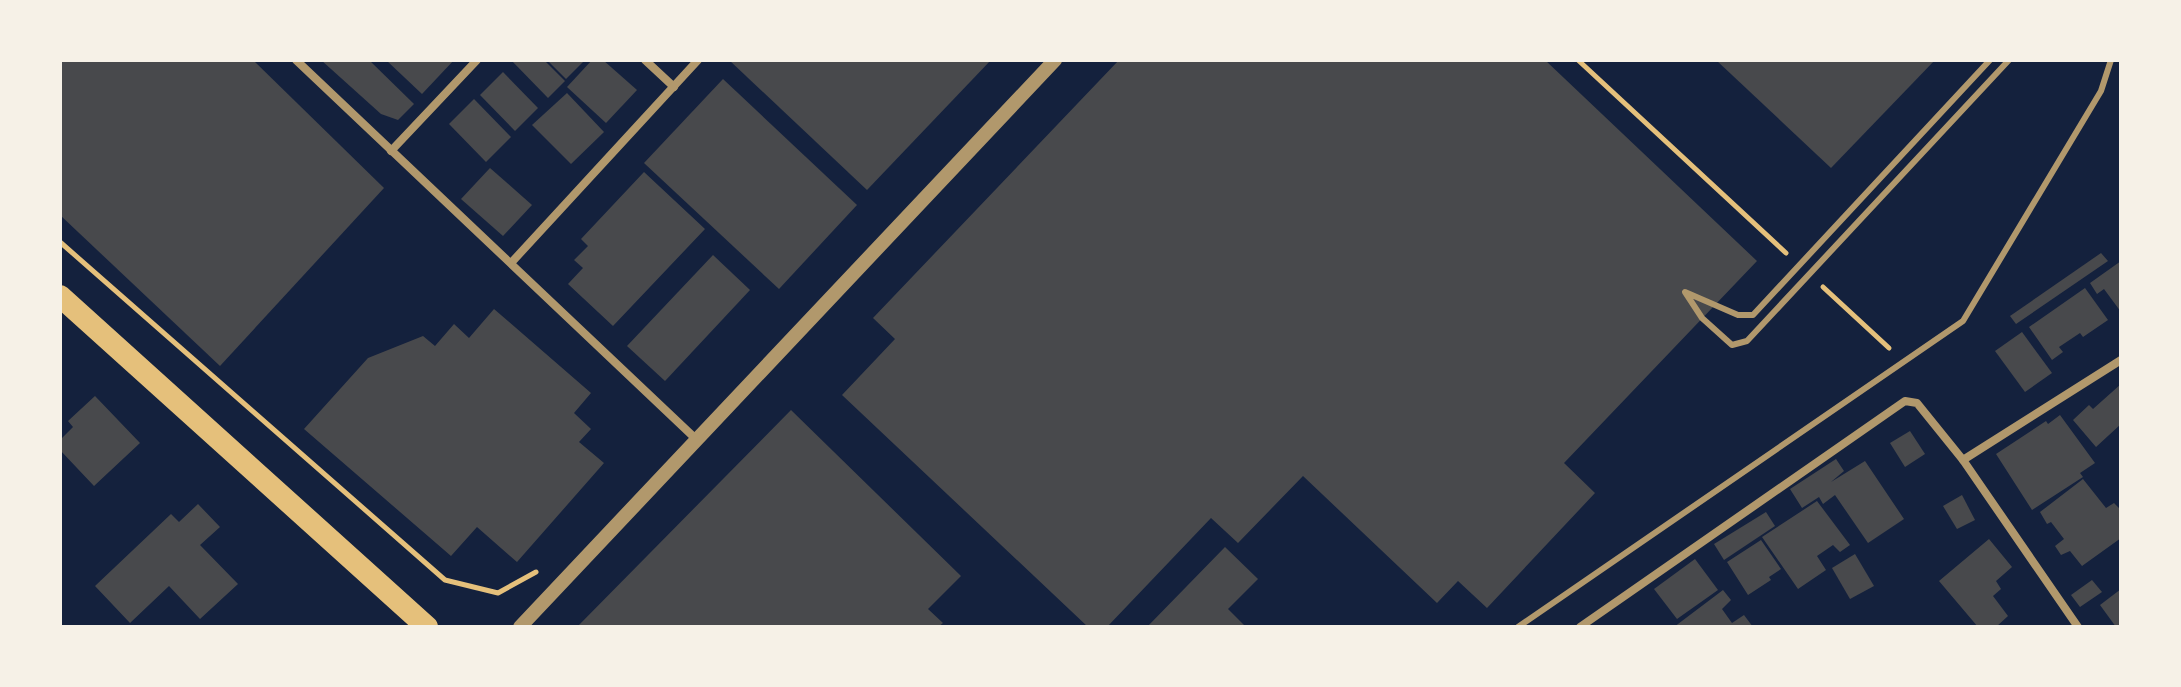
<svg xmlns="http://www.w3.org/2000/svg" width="2181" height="687" viewBox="0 0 2181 687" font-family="Raleway,sans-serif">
  <rect width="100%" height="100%" fill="#14213d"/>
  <g fill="#48494c">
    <path d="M60 60H253L384 188 220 366 60 215Z"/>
    <path d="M321 60H369L414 104 398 120 381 114Z"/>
    <path d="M386 60H454L422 94Z"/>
    <path d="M511 60H544L565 81 548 98Z"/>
    <path d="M547 60H585L566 79Z"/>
    <path d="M592 60H603L637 90 606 123 567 87Z"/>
    <path d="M729 60H991L867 190Z"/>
    <path d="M1119 60H1545L1757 261 1564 463 1595 493 1487 608 1458 581 1437 603 1303 476 1238 543 1211 518 1107 627H1088L842 395 895 339 873 318Z"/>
    <path d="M1716 60H1935L1831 168Z"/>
    <path d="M503 72 538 108 515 131 480 95Z"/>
    <path d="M723 79 857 205 779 289 644 163Z"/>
    <path d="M567 93 604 132 571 164 532 125Z"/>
    <path d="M474 99 511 137 486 162 449 124Z"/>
    <path d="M490 168 532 205 503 236 461 199Z"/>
    <path d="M644 172 705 229 613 326 568 284 583 268 574 260 588 246 581 239Z"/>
    <path d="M2101 253 2108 261 2016 324 2010 316Z"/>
    <path d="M713 255 750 290 665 381 627 346Z"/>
    <path d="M2121 261V312L2104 289 2097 294 2090 283Z"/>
    <path d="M2085 288 2108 320 2083 337 2080 333 2059 347 2063 352 2052 360 2029 327Z"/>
    <path d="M494 309 591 393 574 413 591 429 579 442 604 463 517 562 477 527 451 556 304 429 368 358 423 336 435 346 454 324 469 338Z"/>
    <path d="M2022 332 2052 373 2025 392 1995 351Z"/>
    <path d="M2121 384V424L2096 447 2073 420 2089 405 2093 409Z"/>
    <path d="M95 396 140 443 94 486 60 450V440L73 427 68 421Z"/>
    <path d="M791 410 961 576 928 609 943 623 938 627H577Z"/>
    <path d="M2060 415 2095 463 2080 473 2083 477 2032 510 1996 454 2046 421 2048 424Z"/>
    <path d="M1910 431 1925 454 1905 467 1890 443Z"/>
    <path d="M1836 459 1844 471 1831 482 1865 461 1904 519 1868 543 1835 495 1823 504 1819 497 1802 508 1790 489Z"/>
    <path d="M2083 479 2106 508 2114 503 2120 509 2121 508V538L2082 566 2070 551 2061 555 2055 546 2064 539 2051 522 2047 524 2040 512Z"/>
    <path d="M1962 495 1975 520 1957 529 1943 506Z"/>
    <path d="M1817 501 1850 545 1840 552 1833 545 1817 556 1826 570 1798 589 1762 537Z"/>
    <path d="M198 504 220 527 200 545 238 584 200 619 169 586 130 623 95 586 171 514 179 522Z"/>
    <path d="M1766 512 1775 526 1724 560 1714 544Z"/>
    <path d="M1989 539 2012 567 1996 581 2001 589 1993 596 2008 616 1996 627H1978L1939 581Z"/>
    <path d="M1761 540 1781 569 1769 577 1771 580 1748 595 1727 562Z"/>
    <path d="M1225 547 1258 579 1228 609 1246 627H1147Z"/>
    <path d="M1855 554 1874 586 1850 599 1832 568Z"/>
    <path d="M1695 559 1718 590 1677 619 1654 589Z"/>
    <path d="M2092 580 2102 592 2080 607 2071 595Z"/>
    <path d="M2121 589V627H2116L2100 605Z"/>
    <path d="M1723 590 1731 600 1722 609 1732 623 1744 615 1753 627H1674Z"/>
  </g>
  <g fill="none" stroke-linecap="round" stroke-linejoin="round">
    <g stroke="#e5c07b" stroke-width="5">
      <path d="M1578 60 1786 253"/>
      <path d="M60 242 445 580 498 593 536 572"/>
      <path d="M1823 287 1889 348"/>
    </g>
    <g stroke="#b1986c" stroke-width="6">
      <path d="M1990 60 1753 315H1738L1685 292 1702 318 1732 345 1747 341 2009 60"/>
      <path d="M1518 627 1963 321 2101 91 2111 60"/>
    </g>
    <g stroke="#b1986c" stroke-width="8">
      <path d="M296 60 697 440"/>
      <path d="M645 60 674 87"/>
      <path d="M391 151 477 60"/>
      <path d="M511 263 698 60"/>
      <path d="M1963 460 2121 360"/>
      <path d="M1580 627 1905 401 1917 403 1963 460 2078 627"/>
    </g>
    <path stroke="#b1986c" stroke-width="14" d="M520 627 1055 60"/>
    <path stroke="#e5c07b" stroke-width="22" d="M60 296 427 627"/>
  </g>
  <rect width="2181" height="687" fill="none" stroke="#f6f1e7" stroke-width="124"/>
</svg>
